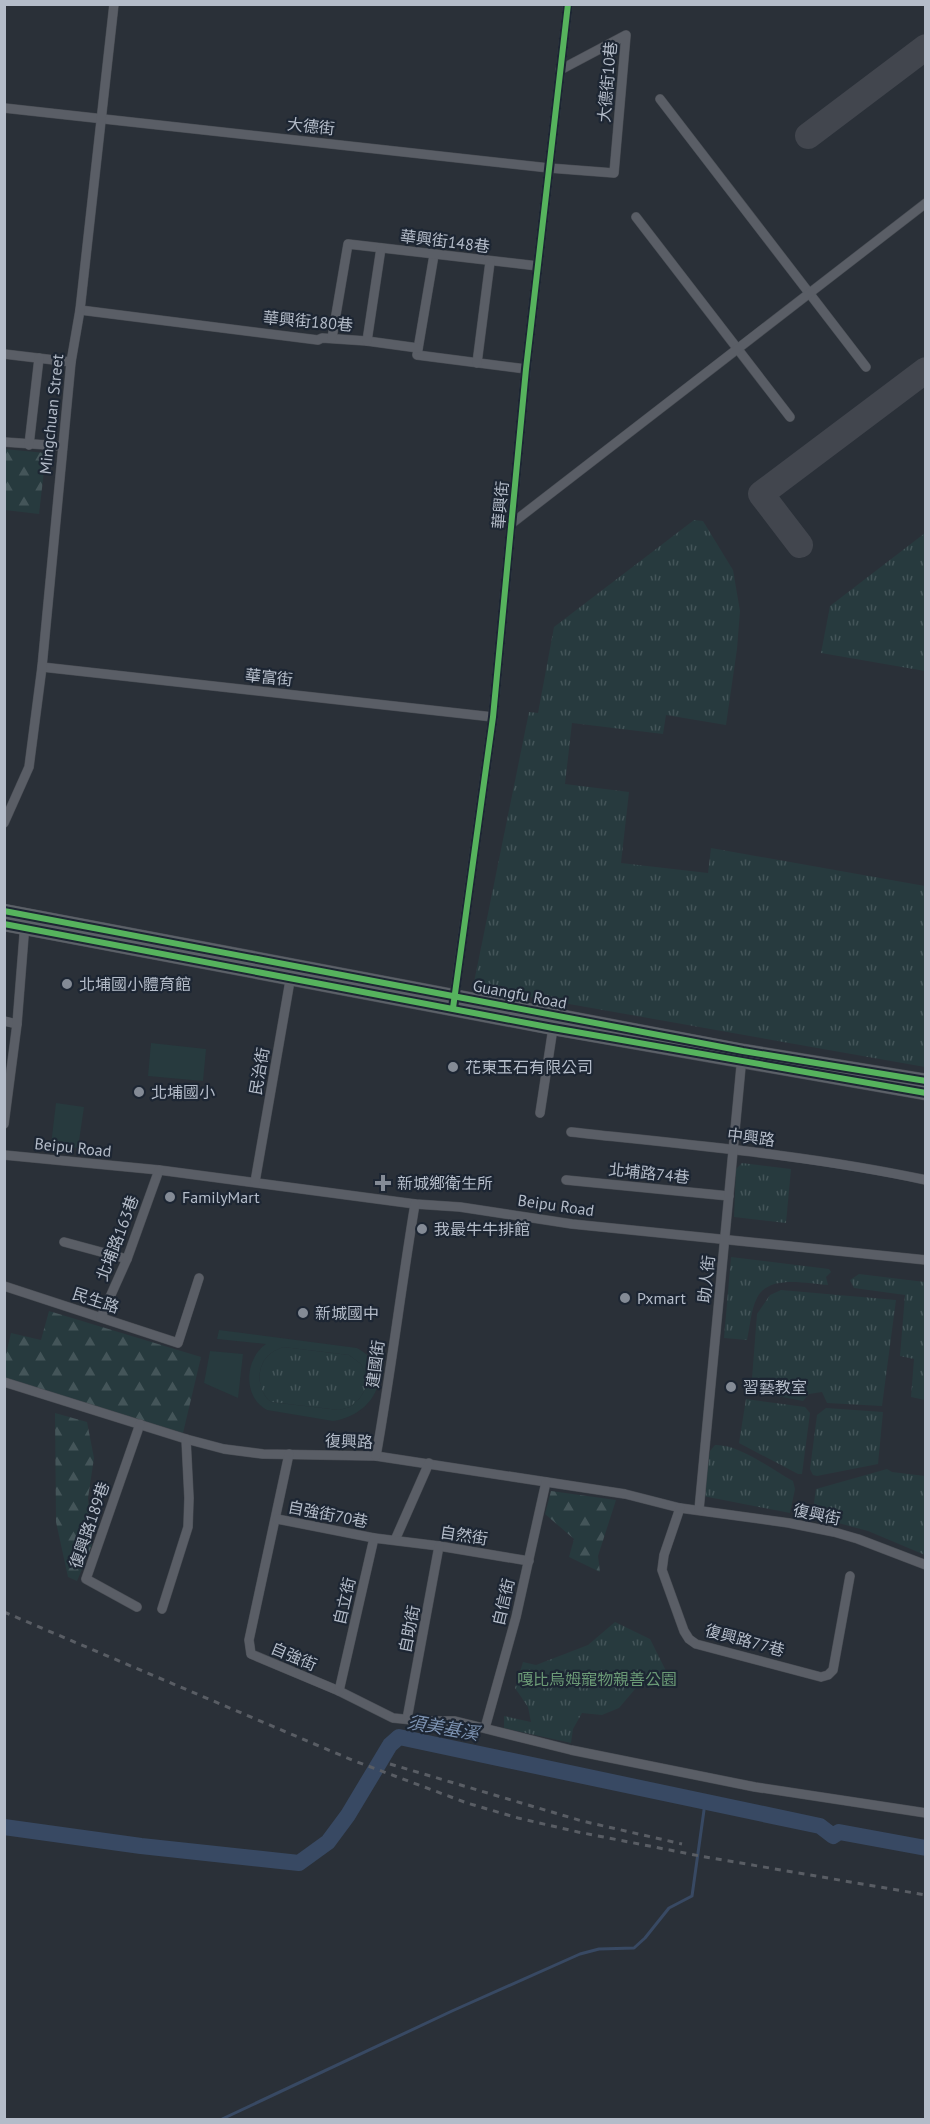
<svg xmlns="http://www.w3.org/2000/svg" width="930" height="2124" viewBox="0 0 930 2124" font-family="'PT Sans','Noto Sans TC',sans-serif">
  <defs>
    <pattern id="grass-tufts" width="24" height="20" patternUnits="userSpaceOnUse" patternTransform="scale(1.5)"><rect width="24" height="20" fill="#273a3e"/><path d="M3 7l-1-3M5 7V3M7 7l1-3M15 17l-1-3M17 17v-4M19 17l1-3" fill="none" stroke="#445559"/></pattern>
    <pattern id="forest-firs" width="22" height="20" patternUnits="userSpaceOnUse" patternTransform="scale(1.5)"><rect width="22" height="20" fill="#273a3e"/><path d="M5 1l3.5 6h-7zM16 11l3.5 6h-7z" fill="#445559"/></pattern>
  </defs>
  <rect width="100%" height="100%" fill="#2a3038"/>
  <g fill="url(#grass-tufts)">
    <path d="M694 520 703 521 733 570 740 611 737 649 726 725 666 715 663 734 572 723 565 784 629 792 621 863 708 873 711 848 925 886V1067L473 987 529 712 538 713 554 627Z"/>
    <path d="M925 533V671L821 653 830 606Z"/>
    <path d="M742 1163 791 1169 786 1223 734 1217 736 1169Z"/>
    <path d="M731 1257 829 1269 831 1272 826 1277 828 1285C807 1284 769 1274 757 1298 751 1309 750 1327 747 1340L724 1338Z"/>
    <path d="M859 1274 925 1282V1400L911 1397 914 1359 900 1356 905 1295 854 1288 850 1280Z"/>
    <path d="M781 1290 896 1300 882 1406 827 1403 822 1392 809 1394 803 1401 751 1391 757 1314 770 1295Z"/>
    <path d="M283 1347 349 1355 361 1364 366 1376 367 1386 360 1398 350 1407 339 1410 271 1402C257 1391 255 1366 270 1354 273 1351 278 1349 283 1347Z"/>
    <path d="M746 1399 805 1407 810 1413 802 1474H798L739 1443Z"/>
    <path d="M826 1408 883 1412 878 1464 817 1476 813 1475 810 1469 817 1415Z"/>
    <path d="M715 1445C739 1444 771 1469 793 1481L795 1489 790 1513 703 1496 710 1451Z"/>
    <path d="M887 1469 892 1472 925 1476V1555L868 1531 812 1516 816 1489Z"/>
    <path d="M615 1622 650 1639 671 1681 636 1688 619 1708 602 1715 582 1713 573 1729 571 1743 504 1728V1716L531 1722 528 1707 515 1688 523 1662 536 1665 588 1645Z"/>
  </g>
  <g fill="url(#forest-firs)">
    <path d="M4 449 46 453 39 514 5 510Z"/>
    <path d="M49 1311 201 1357 183 1433 5 1378V1358L11 1333 41 1340Z"/>
    <path d="M55 1413 87 1422 94 1458 88 1498 92 1545 77 1581 68 1577 56 1522Z"/>
    <path d="M551 1491 616 1500 598 1556 600 1572 569 1557 574 1539 545 1514Z"/>
  </g>
  <g fill="#273a3e" fill-rule="evenodd">
    <path d="M151 1043 206 1049 203 1081 148 1076Z"/>
    <path d="M56 1103 84 1107 78 1148 51 1145Z"/>
    <path d="M219 1330 357 1348C400 1371 372 1416 333 1421L267 1410C242 1397 245 1358 266 1344L217 1339ZM283 1347 349 1355 361 1364 366 1376 367 1386 360 1398 350 1407 339 1410 271 1402C257 1391 255 1366 270 1354 273 1351 279 1349 283 1347Z"/>
    <path d="M210 1351 243 1354 238 1398 204 1383Z"/>
  </g>
  <g fill="none" stroke-linecap="round" stroke-linejoin="round">
    <path stroke="#384963" stroke-width="3" d="M220 2120 452 2011 580 1954 599 1949 634 1948 645 1938 669 1908 692 1896 705 1803"/>
    <path stroke="#384963" stroke-width="16" d="M4 1827 141 1846 299 1863 328 1842 348 1815 390 1745 399 1737 820 1826 833 1836 839 1832 926 1848"/>
    <g stroke="#42464e" stroke-width="26">
      <path d="M808 136 926 47"/>
      <path d="M800 545 761 494 926 370"/>
    </g>
    <g stroke="#484c53" stroke-width="10">
      <g id="minor">
        <path d="M660 99 866 367"/>
        <path d="M4 108 549 168 614 173 626 35 560 70"/>
        <path d="M636 217 790 417"/>
        <path d="M434 255 417 355 526 369"/>
        <path d="M80 310 318 340 322 338 367 341 418 348"/>
        <path d="M332 338 348 244 538 266"/>
        <path d="M367 341 381 248"/>
        <path d="M4 354 71 362"/>
        <path d="M477 363 490 262"/>
        <path d="M4 442 62 446"/>
        <path d="M29 445 39 358"/>
        <path d="M511 524 926 203"/>
        <path d="M42 667 493 717"/>
        <path d="M4 823 29 767 42 667 71 362 80 310 114 4"/>
        <path d="M454 1000 493 717 526 369 568 4"/>
        <path d="M4 1021 17 1024"/>
        <path d="M540 1113 553 1028"/>
        <path d="M4 1124 17 1024 25 923"/>
        <path d="M571 1132C689 1145 809 1155 926 1180"/>
        <path d="M4 1155 159 1170 415 1204 460 1207 572 1224 926 1260"/>
        <path d="M566 1180 729 1196"/>
        <path d="M255 1182 291 975"/>
        <path d="M64 1242 127 1259"/>
        <path d="M4 1286 178 1343 199 1278"/>
        <path d="M101 1317 127 1259 159 1170"/>
        <path d="M4 1382 186 1439 224 1449 263 1454 376 1456 625 1494 680 1508 789 1523 834 1532 858 1539 926 1565"/>
        <path d="M289 1454 249 1640 251 1654 339 1691 393 1718 423 1721H455L571 1750 755 1787 926 1813"/>
        <path d="M376 1456C391 1372 401 1288 415 1204"/>
        <path d="M680 1508 664 1555 662 1570 684 1631 689 1639 696 1644 821 1677 828 1675 833 1670 850 1576"/>
        <path d="M699 1510 742 1056"/>
        <path d="M277 1519 374 1538"/>
        <path d="M395 1540 429 1463"/>
        <path d="M137 1607 86 1579 140 1424"/>
        <path d="M162 1609 188 1527 189 1498 186 1439"/>
        <path d="M339 1691 374 1538 439 1546 529 1561"/>
        <path d="M407 1719 439 1546"/>
        <path d="M485 1728 516 1617 546 1482"/>
      </g>
    </g>
    <g stroke="#484c55" stroke-width="15">
      <g id="primary">
        <path d="M4 911 743 1051 926 1081"/>
        <path d="M4 924 553 1028 926 1093"/>
      </g>
    </g>
    <use href="#minor" stroke="#5a5e66" stroke-width="9"/>
    <use href="#primary" stroke="#5c6168" stroke-width="14"/>
    <g stroke="#595d64" stroke-width="3" stroke-dasharray="6 6" stroke-linecap="butt">
      <path d="M4 1612 352 1760 467 1803 518 1818 578 1832 700 1856 926 1895"/>
      <path d="M390 1764 582 1821 682 1844"/>
    </g>
    <g stroke="#1d2633" stroke-width="10">
      <g id="cycleway">
        <path d="M4 911 743 1051 926 1081"/>
        <path d="M4 924 553 1028 926 1093"/>
        <path d="M453 1008 493 717 526 369 568 4"/>
      </g>
    </g>
    <use href="#cycleway" stroke="#56b35d" stroke-width="6"/>
  </g>
  <g fill="#848b96" stroke="#1d2633" stroke-width="2">
    <circle cx="67" cy="984" r="6"/>
    <circle cx="453" cy="1067" r="6"/>
    <circle cx="139" cy="1092" r="6"/>
    <path d="M380 1174h6v6h6v6h-6v6h-6v-6h-6v-6h6z"/>
    <circle cx="170" cy="1197" r="6"/>
    <circle cx="422" cy="1229" r="6"/>
    <circle cx="625" cy="1298" r="6"/>
    <circle cx="303" cy="1313" r="6"/>
    <circle cx="731" cy="1387" r="6"/>
  </g>
  <g text-anchor="middle" stroke-width="4.5" stroke-linejoin="round" paint-order="stroke">
    <g font-size="16" fill="#b4bcc9" stroke="#1d2633">
      <text transform="translate(607 82) rotate(-85)" y="6">大德街10巷</text>
      <text transform="translate(311 126) rotate(6)" y="6">大德街</text>
      <text transform="translate(445 241) rotate(7)" y="6">華興街148巷</text>
      <text transform="translate(308 321) rotate(5)" y="6">華興街180巷</text>
      <text transform="translate(51 414) rotate(-84)" y="6">Mingchuan Street</text>
      <text transform="translate(500 505) rotate(-85)" y="6">華興街</text>
      <text transform="translate(269 677) rotate(6)" y="6">華富街</text>
      <text transform="translate(520 994) rotate(11)" y="6">Guangfu Road</text>
      <text transform="translate(259 1071) rotate(-80)" y="6">民治街</text>
      <text transform="translate(751 1137) rotate(7)" y="6">中興路</text>
      <text transform="translate(73 1147) rotate(6)" y="6">Beipu Road</text>
      <text transform="translate(649 1173) rotate(6)" y="6">北埔路74巷</text>
      <text transform="translate(556 1205) rotate(8)" y="6">Beipu Road</text>
      <text transform="translate(117 1238) rotate(-69)" y="6">北埔路163巷</text>
      <text transform="translate(706 1279) rotate(-84)" y="6">助人街</text>
      <text transform="translate(96 1300) rotate(18)" y="6">民生路</text>
      <text transform="translate(375 1364) rotate(-83)" y="6">建國街</text>
      <text transform="translate(349 1441) rotate(2)" y="6">復興路</text>
      <text transform="translate(328 1514) rotate(11)" y="6">自強街70巷</text>
      <text transform="translate(817 1514) rotate(12)" y="6">復興街</text>
      <text transform="translate(89 1525) rotate(-71)" y="6">復興路189巷</text>
      <text transform="translate(464 1535) rotate(9)" y="6">自然街</text>
      <text transform="translate(344 1601) rotate(-77)" y="6">自立街</text>
      <text transform="translate(503 1602) rotate(-77)" y="6">自信街</text>
      <text transform="translate(409 1629) rotate(-79)" y="6">自助街</text>
      <text transform="translate(745 1640) rotate(15)" y="6">復興路77巷</text>
      <text transform="translate(294 1656) rotate(23)" y="6">自強街</text>
    </g>
    <g font-size="16" fill="#b4bcc9" stroke="#1d2633" text-anchor="start">
      <text x="79" y="990">北埔國小體育館</text>
      <text x="465" y="1073">花東玉石有限公司</text>
      <text x="151" y="1098">北埔國小</text>
      <text x="397" y="1189">新城鄉衛生所</text>
      <text x="182" y="1203">FamilyMart</text>
      <text x="434" y="1235">我最牛牛排館</text>
      <text x="637" y="1304">Pxmart</text>
      <text x="315" y="1319">新城國中</text>
      <text x="743" y="1393">習藝教室</text>
    </g>
    <g font-size="16" fill="#6b9a76" stroke="#1d2633">
      <text x="597" y="1685">嘎比烏姆寵物親善公園</text>
    </g>
    <g font-size="18" font-style="italic" fill="#7c92b1" stroke="#1d2633">
      <text transform="translate(443 1728) rotate(10)" y="6">須美基溪</text>
    </g>
  </g>
  <rect width="930" height="2124" fill="none" stroke="#b4bcc9" stroke-width="12"/>
</svg>
